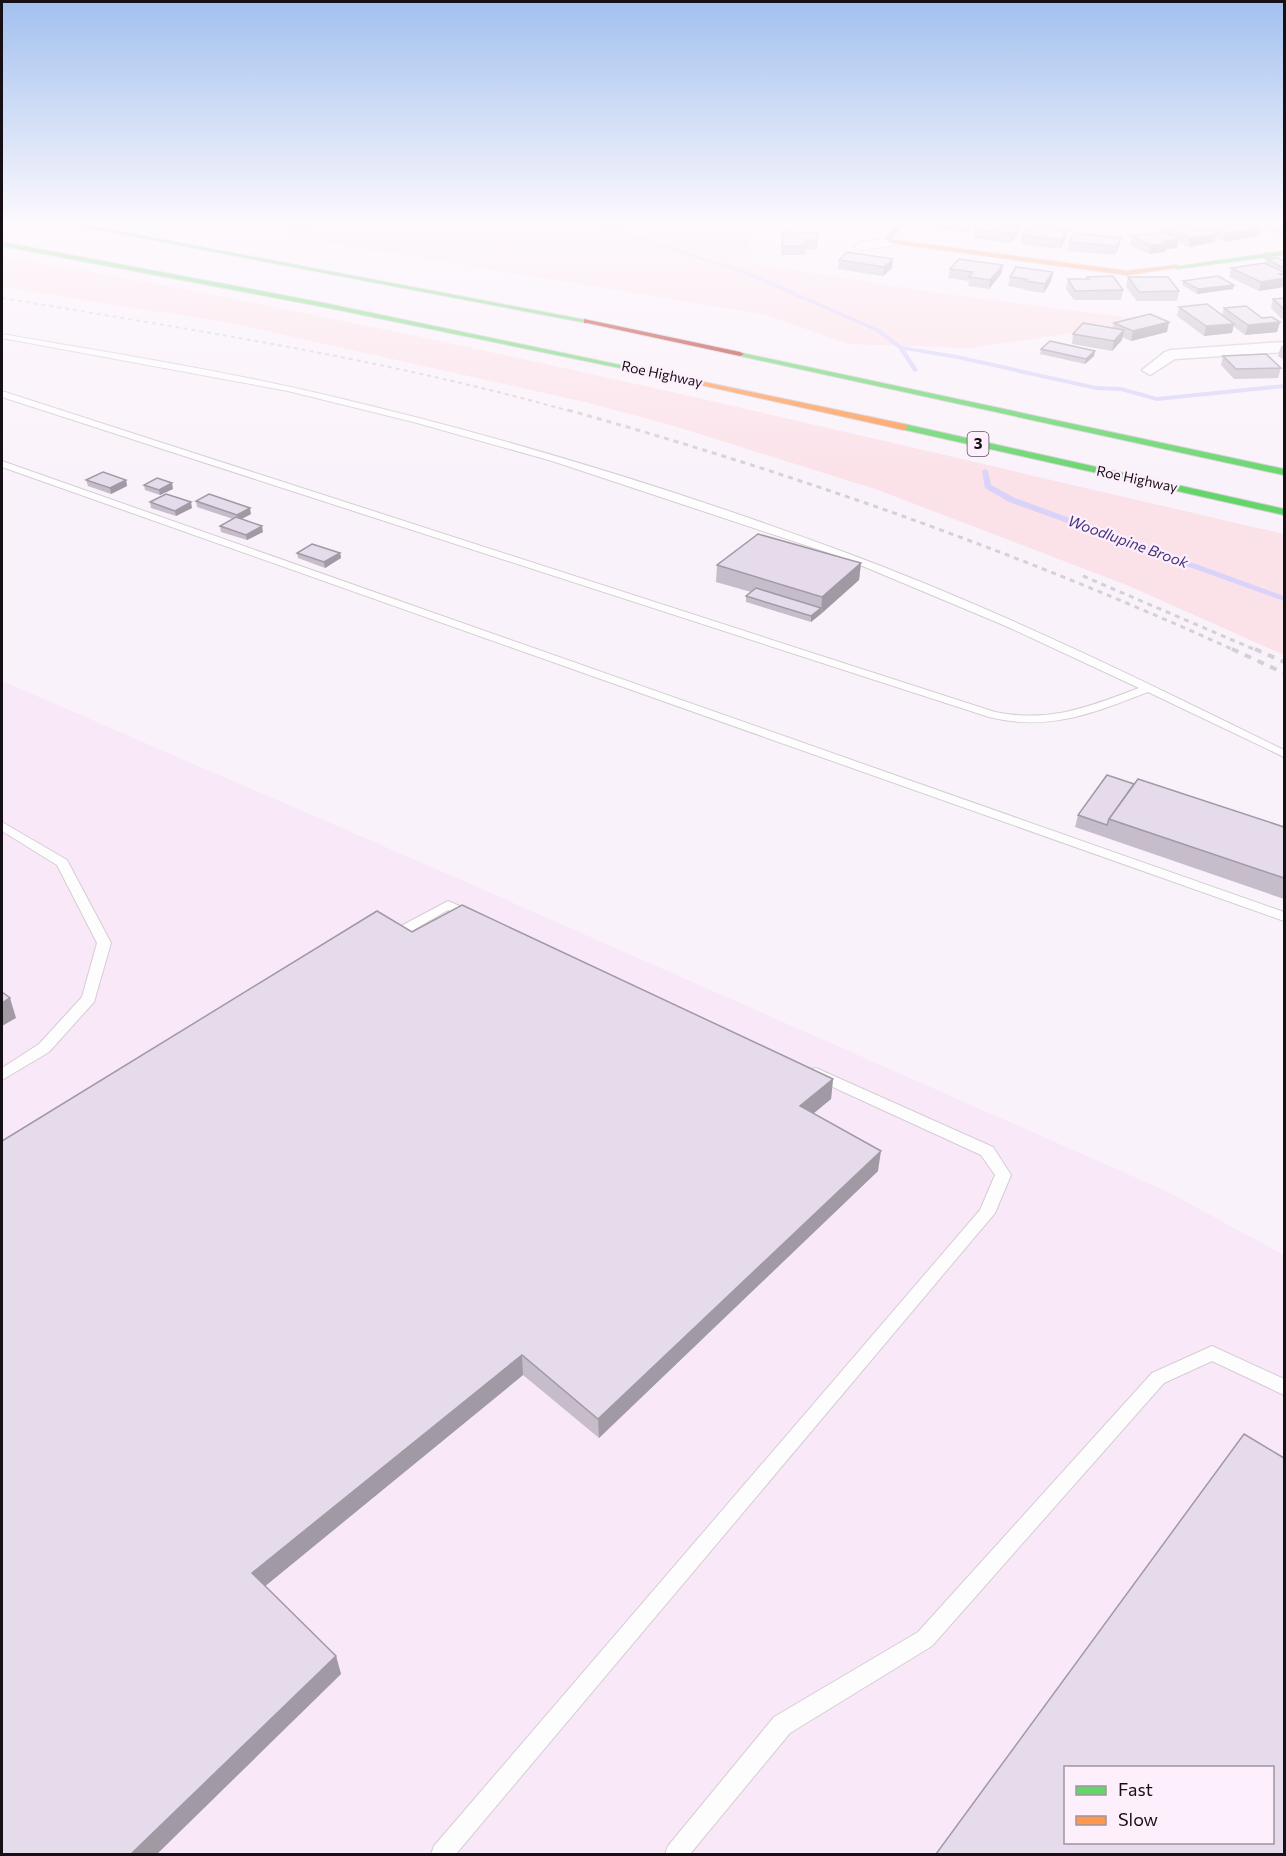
<svg xmlns="http://www.w3.org/2000/svg" width="1286" height="1856" viewBox="0 0 1286 1856" font-family="Commissioner,sans-serif">
  <rect width="100%" height="100%" fill="#faf2fa"/>
  <path fill="#f9e8f8" fill-rule="evenodd" d="M2 681 425 864 1166 1191 1284 1255V1854H2ZM1066 1768H1272V1842H1066Z"/>
  <g fill="#fbe1e8">
    <path d="M309 225H693L753 234 750 239 751 263 932 292 1155 321 969 348 849 344 762 314 288 236Z"/>
    <path d="M2 256C433 330 858 436 1284 534V655L1129 586 878 490 674 426 585 402 230 323 2 287Z"/>
  </g>
  <g fill="none" stroke-linecap="round" stroke-linejoin="round">
    <g fill="#dad3f9" fill-rule="evenodd">
      <path d="M593 225H600L749 272 881 330 902 346 957 355 1096 386 1121 387 1157 397 1284 384V388L1157 401 1121 391 1096 390 957 359 905 350 918 370 915 372 913 371 898 348 877 332 745 274Z"/>
      <path d="M985 469 988 471 991 485 1015 498 1284 596V601L1009 502 985 488 982 471Z"/>
    </g>
    <g stroke="#d5cdd4" stroke-width="2">
      <g id="lane">
        <path d="M2 334C111 353 221 370 330 396 504 437 677 490 844 552 995 608 1140 679 1284 750V757L1148 692C1093 713 1049 732 989 717L2 397V392H5L995 712C1051 723 1088 707 1139 688L1008 627 841 557 552 461 417 423 288 391 2 338Z"/>
        <path d="M2 461 1284 912V921L2 467Z"/>
        <path d="M2 822 67 860 111 943 94 1002 49 1052 2 1080V1068L39 1044 82 997 97 943 57 865 2 831Z"/>
        <path d="M448 901 476 913 478 916 471 920 448 910 396 940H386L384 937 386 934Z"/>
        <path d="M816 1068 993 1147 1011 1175 995 1213 456 1854H431L434 1846 980 1210 995 1175 981 1155 811 1077 809 1073 811 1069Z"/>
        <path d="M1212 1346 1284 1379V1395L1212 1361 1164 1383 932 1646 790 1733 690 1854H665L668 1846 774 1717 918 1632 1152 1373Z"/>
      </g>
    </g>
    <g stroke="#d5cdd4" stroke-width="3">
      <g id="street">
        <path d="M893 238 898 239 900 242 898 245 861 250 854 246 861 242Z"/>
        <path d="M1284 342V352L1175 359 1150 375 1142 370 1165 352 1171 350Z"/>
      </g>
    </g>
    <g stroke="#d5cdd4" stroke-width="2">
      <g id="fast">
        <path d="M74 225H85L591 321 587 323Z"/>
        <path d="M2 242 324 303 687 379 683 381 324 307 2 246Z"/>
        <path d="M1284 251V255L1177 269 1174 267Z"/>
        <path d="M737 352 1284 469V475L740 356 736 354Z"/>
        <path d="M904 424 1284 509V515L901 429 900 427Z"/>
      </g>
    </g>
    <g stroke="#d5cdd4" stroke-width="2">
      <g id="slow">
        <path d="M898 225H904L892 238 895 240 1127 271 1177 265 1180 267 1127 275 891 243 885 238Z"/>
        <path d="M680 377 904 424 908 427 904 430 683 381 679 379Z"/>
      </g>
    </g>
    <g stroke="#d5cdd4" stroke-width="2">
      <path id="jam" d="M584 319 740 352 744 354 740 356 587 323H584Z"/>
    </g>
    <use href="#lane" fill="#fefdfe" fill-rule="evenodd"/>
    <use href="#street" fill="#fefdfe" fill-rule="evenodd"/>
    <use href="#fast" fill="#63d668" fill-rule="evenodd"/>
    <use href="#slow" fill="#ff974d" fill-rule="evenodd"/>
    <use href="#jam" fill="#b3261e" fill-rule="evenodd"/>
    <path stroke="#d4d1d4" stroke-width="2" stroke-dasharray="4 4" stroke-linecap="butt" d="M2 298C193 330 386 359 573 412"/>
    <g stroke="#d4d1d4" stroke-width="3" stroke-dasharray="5 5" stroke-linecap="butt">
      <path d="M568 410C796 474 1019 552 1236 651"/>
      <path d="M1083 576 1258 651"/>
    </g>
    <g stroke="#d4d1d4" stroke-width="4" stroke-dasharray="7 7" stroke-linecap="butt">
      <path d="M1232 649 1284 673"/>
      <path d="M1255 649 1284 662"/>
    </g>
  </g>
  <g fill="#c6bcca">
    <path d="M280 225H308L297 230 280 227Z"/>
    <path d="M934 225H973L965 232 933 228Z"/>
    <path d="M1203 225H1255L1259 236 1224 242 1216 238 1215 242 1189 247 1178 242 1177 248 1166 249 1165 252 1149 254 1130 245 1132 236 1165 232 1166 227 1200 230H1202Z"/>
    <path d="M1265 225H1284V235L1282 236 1264 227Z"/>
    <path d="M1019 226 1018 234 1011 243 973 238 975 229Z"/>
    <path d="M1068 230 1066 239 1060 249 1021 244 1022 235Z"/>
    <path d="M783 232 818 233 817 250 806 249 805 255H781Z"/>
    <path d="M1121 238 1119 247 1115 255 1067 251 1069 242Z"/>
    <path d="M1266 259 1284 261V287L1259 291 1229 277 1231 268 1265 263Z"/>
    <path d="M839 260 892 268 883 276 838 269Z"/>
    <path d="M1003 265 1001 274 989 289 968 286 969 281 948 278 950 269Z"/>
    <path d="M1053 272 1051 281 1044 293 1024 290 1025 289 1008 286 1010 277Z"/>
    <path d="M1087 277 1123 290 1121 300H1074L1066 289 1068 279H1086Z"/>
    <path d="M1128 277 1179 291 1177 301H1137L1126 287Z"/>
    <path d="M1183 281 1233 289 1197 294 1182 285Z"/>
    <path d="M1284 298V321L1271 308 1273 299Z"/>
    <path d="M1179 307 1222 315 1224 308 1280 322 1277 332 1245 335 1233 326 1232 333 1204 336 1177 316Z"/>
    <path d="M1169 322 1167 332 1131 341 1122 337V340L1112 351 1072 344 1073 334 1113 328 1114 323Z"/>
    <path d="M1284 345V360L1278 356 1281 346Z"/>
    <path d="M1041 349 1095 351 1094 356 1085 364 1040 354Z"/>
    <path d="M1223 356 1281 368 1278 378 1234 379 1221 365Z"/>
    <path d="M86 480H126L127 486 111 494 88 486Z"/>
    <path d="M144 485 173 489 160 495 145 490Z"/>
    <path d="M196 501 251 514 241 519 263 532 247 540 221 532 220 526 233 519 197 507Z"/>
    <path d="M150 502 192 508 176 516 151 508Z"/>
    <path d="M297 553H340L341 558 325 568 298 558Z"/>
    <path d="M861 563 859 580 811 622 746 602V596L751 592 716 582 717 565Z"/>
    <path d="M1134 784 1284 827V899L1075 827 1078 815Z"/>
    <path d="M412 932 833 1079 831 1099 813 1114 878 1171 599 1438 523 1375 265 1586 336 1656 341 1674 157 1854Z"/>
  </g>
  <g fill="#a199a4">
    <path d="M297 225H308L297 230Z"/>
    <path d="M966 225H973L965 232Z"/>
    <path d="M1019 226 1018 234 1011 243 1012 234Z"/>
    <path d="M1261 227 1259 236 1224 242 1226 233Z"/>
    <path d="M1068 230 1066 239 1060 249 1061 240Z"/>
    <path d="M1217 234 1215 242 1189 247 1191 238Z"/>
    <path d="M1121 238 1119 247 1115 255 1117 246Z"/>
    <path d="M1179 239 1177 248 1166 249 1165 252 1149 254 1151 246 1163 241Z"/>
    <path d="M893 259 892 268 883 276 884 267Z"/>
    <path d="M1003 265 1001 274 989 289 990 280Z"/>
    <path d="M1053 272 1051 281 1044 293 1045 284Z"/>
    <path d="M1284 273V287L1259 291 1261 282 1279 274Z"/>
    <path d="M1234 285 1233 289 1197 294 1198 289Z"/>
    <path d="M1169 322 1167 332 1131 341 1133 331Z"/>
    <path d="M1280 322 1277 332 1245 335 1248 325Z"/>
    <path d="M1234 324 1232 333 1204 336 1206 326Z"/>
    <path d="M1124 330 1122 340 1112 351 1114 341Z"/>
    <path d="M1095 351 1094 356 1085 364 1086 359Z"/>
    <path d="M126 480 127 486 111 494 110 488Z"/>
    <path d="M172 483 173 489 160 495 159 490Z"/>
    <path d="M191 502 192 508 176 516 175 511Z"/>
    <path d="M250 508 251 514 238 521 237 515Z"/>
    <path d="M262 526 263 532 247 540 246 535Z"/>
    <path d="M340 553 341 558 325 568 324 562Z"/>
    <path d="M861 563 859 580 821 614 822 597Z"/>
    <path d="M821 608V614L811 622V616Z"/>
    <path d="M10 998 16 1018 2 1026V1003Z"/>
    <path d="M833 1079 831 1099 798 1126 800 1106Z"/>
    <path d="M881 1151 878 1171 599 1438 598 1419Z"/>
    <path d="M522 1355 523 1375 258 1592 252 1573Z"/>
    <path d="M336 1656 341 1674 157 1854H131Z"/>
  </g>
  <g fill="#e6dbeb" stroke="#a199a4" stroke-width="1.5" fill-rule="evenodd">
    <path d="M978 225H1011L1019 226 1012 234 975 229Z"/>
    <path d="M1029 225 1068 230 1061 240 1022 235Z"/>
    <path d="M1178 225H1188L1200 230 1207 229 1217 234 1191 238 1166 227Z"/>
    <path d="M1207 225H1255L1261 227 1226 233Z"/>
    <path d="M783 232 818 233 817 241 806 240V246H782Z"/>
    <path d="M1164 232 1179 239 1163 241 1167 243 1151 246 1132 236Z"/>
    <path d="M1074 233 1121 238 1117 246 1069 242Z"/>
    <path d="M847 252 893 259 884 267 839 260Z"/>
    <path d="M1277 258 1284 261V268L1266 259Z"/>
    <path d="M959 259 1003 265 990 280 969 277 973 272 950 269Z"/>
    <path d="M1264 263 1284 272V273L1279 274 1284 276V278L1261 282 1231 268Z"/>
    <path d="M1016 267 1053 272 1045 284 1026 281 1027 279 1010 277Z"/>
    <path d="M1113 276 1123 290 1075 291 1068 279H1089L1087 277Z"/>
    <path d="M1218 276 1234 285 1198 289 1183 281Z"/>
    <path d="M1128 277H1168L1179 291 1139 292Z"/>
    <path d="M1284 298V309L1273 299Z"/>
    <path d="M1207 304 1234 324 1206 326 1179 307Z"/>
    <path d="M1246 306 1262 318 1272 317 1280 322 1248 325 1224 308Z"/>
    <path d="M1150 314 1169 322 1133 331 1114 323Z"/>
    <path d="M1083 323 1124 330 1114 341 1073 334Z"/>
    <path d="M1050 341 1095 351 1086 359 1041 349Z"/>
    <path d="M1266 354 1281 368 1236 369 1223 356Z"/>
    <path d="M103 472 126 480 110 488 86 480Z"/>
    <path d="M157 478 172 483 159 490 144 485Z"/>
    <path d="M166 494 191 502 175 511 150 502Z"/>
    <path d="M209 494 250 508 237 515 196 501Z"/>
    <path d="M236 517 262 526 246 535 220 526Z"/>
    <path d="M758 534 861 563 822 597 717 565Z"/>
    <path d="M312 544 340 553 324 562 297 553Z"/>
    <path d="M756 588 821 608 811 616 746 596Z"/>
    <path d="M1107 775 1134 784 1109 819 1107 825 1078 815Z"/>
    <path d="M1138 779 1284 827V878L1109 819Z"/>
    <path d="M462 905 833 1079 800 1106 881 1151 598 1419 522 1355 252 1573 336 1656 131 1854H2V1141L377 911 412 932Z"/>
    <path d="M2 992 10 998 2 1003Z"/>
    <path d="M1244 1434 1284 1458V1854H936ZM1065 1767H1272V1842H1065Z"/>
  </g>
  <linearGradient id="sky" x2="0" y2="1"><stop stop-color="#a2c0ef"/><stop offset="0.46" stop-color="#fdf9fd"/><stop offset="1" stop-color="#fdf9fd" stop-opacity="0"/></linearGradient>
  <rect width="1286" height="484" fill="url(#sky)"/>
  <g text-anchor="middle" stroke-width="4.5" stroke-linejoin="round" paint-order="stroke">
    <g font-size="14" fill="#160f15" stroke="#feeffd">
      <text transform="translate(662 374) rotate(12)" y="5">Roe Highway</text>
      <text transform="translate(1137 479) rotate(12)" y="5">Roe Highway</text>
    </g>
    <rect fill="#feeffd" stroke="#5c525b" stroke-width="1.5" x="967.5" y="432" width="21" height="24" rx="4.5"/>
    <g font-size="15" font-weight="bold" fill="#160f15">
      <text x="978" y="449">3</text>
    </g>
    <g font-size="15" font-style="italic" fill="#44347d" stroke="#feeffd">
      <text transform="translate(1128 542) rotate(20)" y="5">Woodlupine Brook</text>
    </g>
  </g>
  <rect width="1286" height="1856" fill="none" stroke="#160f15" stroke-width="6"/>
  <rect x="1064" y="1766" width="210" height="78" fill="#feeffd" stroke="#a195a0" stroke-width="1.5"/>
  <rect x="1076" y="1786" width="30" height="9" fill="#63d668" stroke="#a195a0" stroke-width="1.5"/>
  <text x="1118" y="1796" font-size="18" fill="#160f15">Fast</text>
  <rect x="1076" y="1816" width="30" height="9" fill="#ff974d" stroke="#a195a0" stroke-width="1.5"/>
  <text x="1118" y="1826" font-size="18" fill="#160f15">Slow</text>
</svg>
